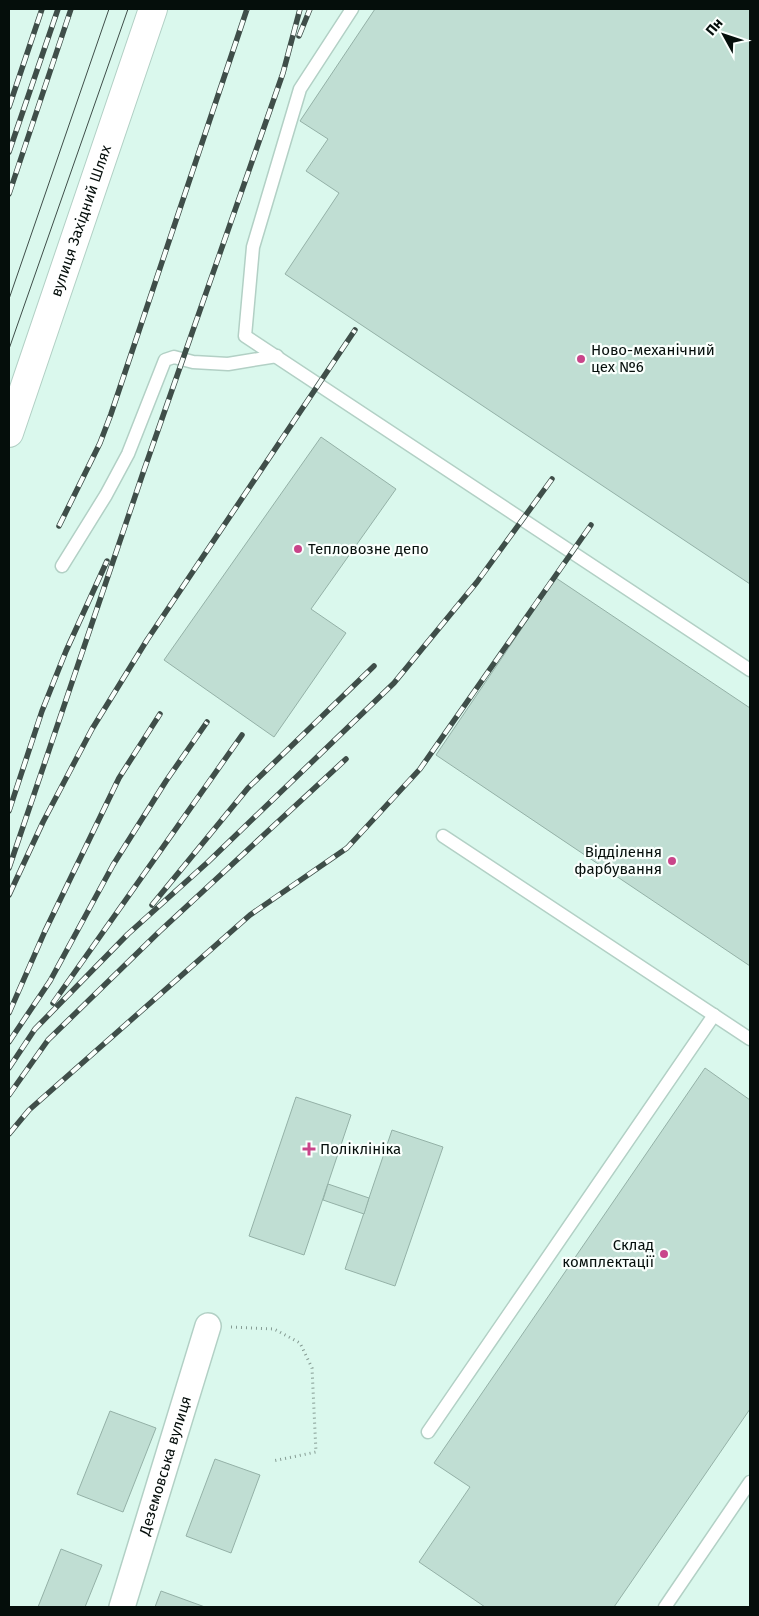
<svg xmlns="http://www.w3.org/2000/svg" width="759" height="1616" viewBox="0 0 759 1616" font-family="'Fira Sans',sans-serif">
  <rect width="100%" height="100%" fill="#daf8ed"/>
  <g fill="#c0ded3" stroke="#94b1a7">
    <path d="M375 9H750V584L285 274 339 193 306 171 328 139 300 121Z"/>
    <path d="M321 437 396 489 311 609 346 633 274 737 164 660Z"/>
    <path d="M556 578 750 708V966L436 755Z"/>
    <path d="M705 1068 750 1100V1409L614 1607H485L419 1562 470 1487 434 1463Z"/>
    <path d="M296 1097 351 1115 304 1255 249 1236Z"/>
    <path d="M392 1130 443 1147 395 1286 345 1269Z"/>
    <path d="M328 1184 369 1198 364 1214 323 1200Z"/>
    <path d="M110 1411 156 1428 123 1512 77 1494Z"/>
    <path d="M215 1459 260 1475 231 1553 186 1536Z"/>
    <path d="M61 1549 102 1565 85 1607H38Z"/>
    <path d="M161 1591 205 1607H155Z"/>
  </g>
  <g fill="none" stroke-linecap="round" stroke-linejoin="round">
    <g stroke="#b2d0c5" stroke-width="15">
      <g id="lane">
        <path d="M352 9 300 89 253 247 245 336 750 670"/>
        <path d="M62 566 106 495 128 454 165 360 174 357 193 362 228 364 277 356"/>
        <path d="M443 836 750 1039"/>
        <path d="M428 1432 714 1015"/>
        <path d="M665 1607 750 1482"/>
      </g>
    </g>
    <g stroke="#b2d0c5" stroke-width="28">
      <g id="street">
        <path id="s1" d="M122 1607 208 1326"/>
      </g>
    </g>
    <g stroke="#b2d0c5" stroke-width="30">
      <g id="secondary">
        <path id="s2" d="M9 433 153 9"/>
      </g>
    </g>
    <path stroke="#859b93" stroke-width="3" stroke-dasharray="1 4" stroke-linecap="butt" d="M231 1327 274 1329 300 1343 312 1368 316 1452 273 1461"/>
    <use href="#lane" stroke="#fff" stroke-width="12"/>
    <use href="#street" stroke="#fff" stroke-width="25"/>
    <use href="#secondary" stroke="#fff" stroke-width="28"/>
    <g stroke="#3f4e49" stroke-width="1">
      <path d="M9 299 109 9"/>
      <path d="M9 349 128 9"/>
    </g>
    <g stroke="#3f4e49" stroke-width="5.5">
      <g id="rail">
        <path d="M299 36 310 9"/>
        <path d="M9 107 42 9"/>
        <path d="M9 152 58 9"/>
        <path d="M9 194 71 9"/>
        <path d="M59 526 100 443 111 414 247 9"/>
        <path d="M9 811 42 711 66 651 107 561"/>
        <path d="M9 868 143 473 283 73 300 9"/>
        <path d="M9 895 43 822 92 729 147 640 355 330"/>
        <path d="M152 905 248 788 374 666"/>
        <path d="M53 1003 242 735"/>
        <path d="M9 1013 45 931 119 778 160 714"/>
        <path d="M9 1042 50 981 113 865 166 781 207 722"/>
        <path d="M9 1068 35 1029 128 934 208 862 394 683 477 582 552 479"/>
        <path d="M9 1095 48 1040 159 932 346 759"/>
        <path d="M9 1134 29 1110 250 915 347 848 420 769 591 525"/>
      </g>
    </g>
    <use href="#rail" stroke="#f9fffc" stroke-width="4" stroke-dasharray="11" stroke-linecap="butt"/>
  </g>
  <g fill="#c9458a" stroke="#f9fffc" stroke-width="2">
    <circle cx="581" cy="359" r="5"/>
    <circle cx="298" cy="549" r="5"/>
    <circle cx="672" cy="861" r="5"/>
    <path d="M306.5 1141.5h5v5h5v5h-5v5h-5v-5h-5v-5h5z"/>
    <circle cx="664" cy="1254" r="5"/>
  </g>
  <g text-anchor="middle" stroke-width="4.5" stroke-linejoin="round" paint-order="stroke">
    <g font-size="15" fill="#050e0b" stroke="#f9fffc">
      <text dy="5" stroke="none"><textPath href="#s2" startOffset="224">вулиця Західний Шлях</textPath></text>
      <text dy="5" stroke="none"><textPath href="#s1" startOffset="148">Деземовська вулиця</textPath></text>
    </g>
    <g font-size="15" fill="#050e0b" stroke="#f9fffc" text-anchor="start">
      <text x="591" y="355">Ново-механічний<tspan x="591" dy="17">цех №6</tspan></text>
      <text x="308" y="554">Тепловозне депо</text>
      <text x="662" y="857" text-anchor="end">Відділення<tspan x="662" dy="17">фарбування</tspan></text>
      <text x="320" y="1154">Поліклініка</text>
      <text x="654" y="1250" text-anchor="end">Склад<tspan x="654" dy="17">комплектації</tspan></text>
    </g>
  </g>
  <rect width="759" height="1616" fill="none" stroke="#050e0b" stroke-width="20"/>
  <g transform="translate(724 35) rotate(310)" stroke="#f9fffc" stroke-width="4" paint-order="stroke">
  <path d="M0-4L9 19L0 12L-9 19Z" fill="#050e0b"/>
  <text y="-8" font-size="14" font-weight="bold" text-anchor="middle" fill="#050e0b">Пн</text>
  </g>
</svg>
